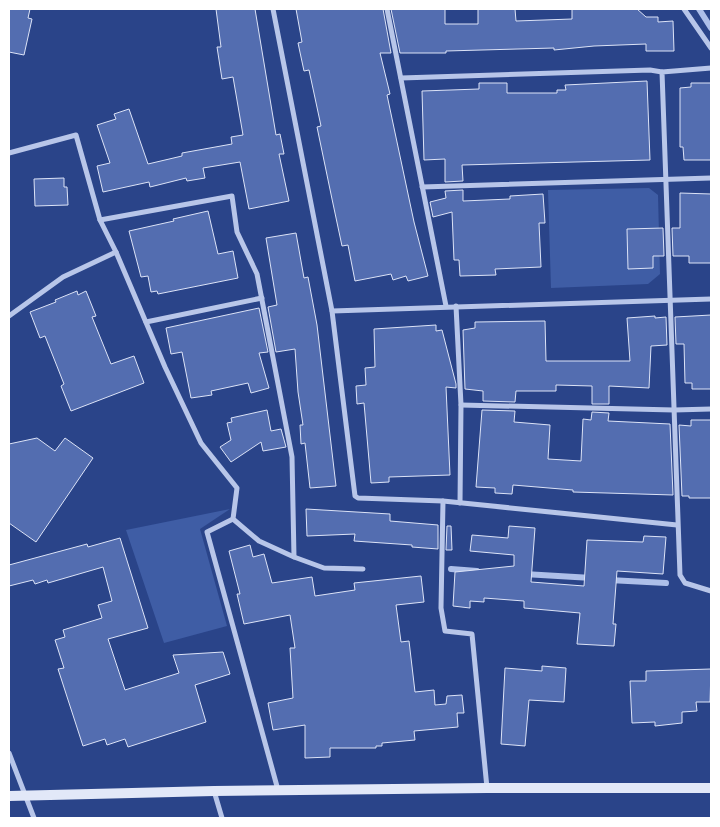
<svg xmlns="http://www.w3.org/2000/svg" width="720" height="827" viewBox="0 0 720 827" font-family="Roboto,sans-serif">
  <rect width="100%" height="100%" fill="#2a4489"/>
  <g fill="#3f5da5">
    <path d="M649 188 658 195 660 274 648 284 551 288 548 190Z"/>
    <path d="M230 509 200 529 227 626 164 643 126 530Z"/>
  </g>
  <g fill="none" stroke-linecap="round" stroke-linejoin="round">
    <g stroke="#adbfe9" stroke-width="6">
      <path d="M699 9 711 28"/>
      <path d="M451 569 477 571"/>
      <path d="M524 574 592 578"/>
      <path d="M609 580 666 583"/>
    </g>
  </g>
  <g fill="#536db0" stroke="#dce3f7">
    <path d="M9 9H30L28 18 32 19 24 55 9 52Z"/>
    <path d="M216 9H255L276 135 280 134 284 154H279L289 201 249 209 240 162 203 168 205 178 187 181 186 178 150 187 149 182 103 192 97 166 110 163 97 125 116 119 114 114 129 109 148 164 182 156V153L232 144 231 137 243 135 233 77 222 79 217 47H221Z"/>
    <path d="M296 9H383L391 53H380L390 94 387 95 414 222 428 276 408 281 406 276 393 280 391 274 355 281 348 245 342 246 332 199 317 127 321 126 309 70 304 71 298 43 302 42Z"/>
    <path d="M391 9H445V24H478V9H515L516 21 572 19V9H637L646 17H658V22L673 21 674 51H646V44L594 46 554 50V48L446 51V53H400Z"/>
    <path d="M647 81 650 160 462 165 463 181 445 182V159L424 160 422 91 479 89V83H507V93H557V90H566L565 85Z"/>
    <path d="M691 83H711V160H684L683 147H680V88L691 87Z"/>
    <path d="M64 178V187H67L68 205 35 206 34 179Z"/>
    <path d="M463 190V201L510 199V196L543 194 545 223H539L541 267 495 269 496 275 460 276 459 260H454L452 212 433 217 430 202 446 198 445 191Z"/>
    <path d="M680 193 711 194V263H689V256H673L672 228H680Z"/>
    <path d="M208 211 218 254 233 251 238 278 158 294 157 291 151 292 148 276 141 277 129 231 174 221 173 219Z"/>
    <path d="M663 228 664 256H653V268L628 269 627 229Z"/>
    <path d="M296 233 304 278 308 277 317 325 336 486 310 488 305 443 301 444 300 425H303L298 392 295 349 276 352 268 307 277 305 266 238Z"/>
    <path d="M77 291 78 295 86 291 96 316 92 317 111 364 134 356 144 383 71 411 61 386 64 384 45 336 40 338 30 312 56 302 55 300Z"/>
    <path d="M259 308 268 352 259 353 269 388 251 393 248 383 211 391 212 395 191 398 182 352 171 354 166 328Z"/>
    <path d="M711 315V389H692V383H685L684 344H676L675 317Z"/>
    <path d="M655 316V318L666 317 667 345 651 346 649 388 609 386V404H592V386L556 385V391H516L515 402 483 401V391L465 389 463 330 475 328V322L545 321 546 361H630L627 318Z"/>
    <path d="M436 325V331L442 330 456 384V388L446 387 450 475 389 477V482L371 483 364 403 357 404 356 386 366 385 365 368 375 367 374 329Z"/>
    <path d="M267 410 271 431 281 429 286 447 263 451 261 442 231 462 220 447 231 440 227 423 232 422 231 418Z"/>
    <path d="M482 410 515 411 514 422 550 425 548 459 581 461 583 419 591 420 592 412 609 413 608 421 670 424 673 495 573 492V490L513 485 512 494 495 493V488L476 487Z"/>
    <path d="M691 420H711V498H689V496H682L679 425 691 426Z"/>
    <path d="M37 438 55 451 65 438 93 458 36 542 9 523V444Z"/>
    <path d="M306 509 390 514V521L438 525V549L412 547V545L354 541 355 534 307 536Z"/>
    <path d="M447 526H451L452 550H446Z"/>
    <path d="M509 526 535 528 531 582 584 586 587 540 643 542 644 536 666 537 663 574 617 571 613 624H616L614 646 577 644 580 613 524 608V601L484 598V602L470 601V608L453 606 455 572 514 566V555L470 551 472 535 508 538Z"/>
    <path d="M120 538 148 628 108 639 125 690 179 673 173 655 223 652 230 674 195 685 206 722 128 747 125 739 107 745 105 739 83 746 58 669 64 668 55 640 65 637 63 630 102 618 98 605 112 601 103 567 48 583 47 580 35 584 33 580 9 586V565L87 544 88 547Z"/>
    <path d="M250 545 253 557 264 554 272 583 312 577 315 596 355 590 354 583 421 576 424 602 396 605 401 642 409 641 415 692 434 690 435 705 446 704 447 696 462 695 464 713H457L458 727 414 731 415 740 382 743V746H376V748H330V757L305 758V725L273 730 268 703 293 698 290 648H295L290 615 244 624 237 594H240L229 551Z"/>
    <path d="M542 666 566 668 564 702 529 700 525 746 501 744 505 668 542 671Z"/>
    <path d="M711 669 710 702H696L697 711 682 712V723L655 726V722L632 723 630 681H646V671Z"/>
  </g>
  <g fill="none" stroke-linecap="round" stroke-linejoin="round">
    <g stroke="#b8c6e9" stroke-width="5">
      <path d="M273 9 332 311 355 496 358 498 443 501 677 525"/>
      <path d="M387 9 446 306"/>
      <path d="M684 9 711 48"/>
      <path d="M711 68 662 72 680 575 685 583 711 591"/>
      <path d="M401 78 650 70 662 72"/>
      <path d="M9 153 76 135 100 220 116 252 165 367 201 443 237 488 233 519 259 541 294 557 324 568 363 569"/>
      <path d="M422 187 711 178"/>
      <path d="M100 220 232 196 237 232 257 274 292 457 294 557"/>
      <path d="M456 306 461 405 460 503"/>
      <path d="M332 311 711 299"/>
      <path d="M9 316 63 277 116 252"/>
      <path d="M146 322 262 298"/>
      <path d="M461 405 674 410 711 409"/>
      <path d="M443 501 441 608 445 631 472 634 487 788"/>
      <path d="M233 519 207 532 278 790"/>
      <path d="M9 753 34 818"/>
      <path d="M214 791 222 818"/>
    </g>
    <path stroke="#e2e8f8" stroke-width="10" d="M9 796 214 791 487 788H711"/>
  </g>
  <rect width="720" height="827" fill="none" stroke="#ffffff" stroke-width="20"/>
</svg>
